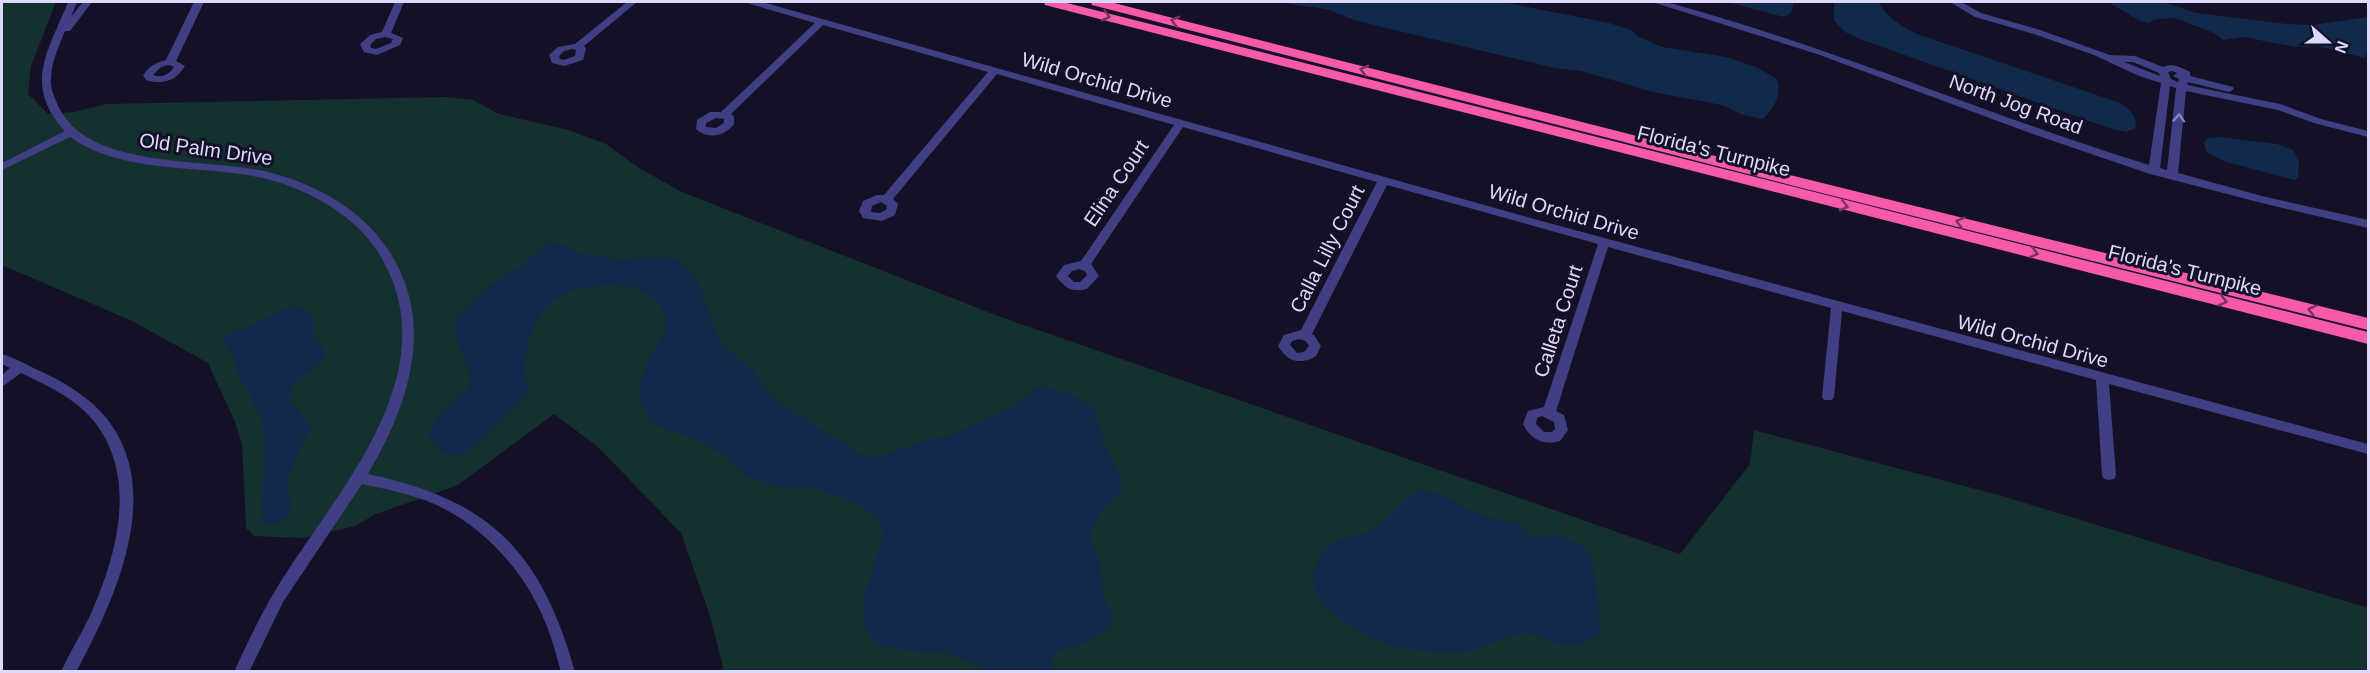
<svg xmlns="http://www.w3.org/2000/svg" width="2370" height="673" viewBox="0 0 2370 673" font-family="Helvetica,sans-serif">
  <rect width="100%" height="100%" fill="#141127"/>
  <path fill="#14312f" d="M2 2H56L31 66 28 94 48 114 74 112 107 104 446 97 473 100 499 114 568 130 606 144 639 168 682 192 998 316 1680 554 1750 464 1754 430 2002 496 2368 608V671H724L710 616 681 533 597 446 554 414 458 485 376 514 355 526 303 538 254 536 246 528 242 444 235 422 208 363 132 321 2 265Z"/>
  <g fill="#11294b">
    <path d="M1276 2H1503L1609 23 1631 30 1639 37 1662 47 1726 57 1756 67 1777 79C1782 95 1774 110 1762 119L1743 115 1722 105 1653 92 1582 71 1554 68 1357 21 1326 9Z"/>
    <path d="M1728 2H1794L1791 13 1784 17Z"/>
    <path d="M1834 2H1879C1886 18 1902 26 1917 34L2120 103C2131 110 2136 115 2136 128L2126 132 2109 128 1860 39 1845 32 1834 21Z"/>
    <path d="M2108 2H2164L2196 13 2287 24 2312 25 2368 17V47L2365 58 2317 46 2295 47 2244 37 2223 40 2214 33 2175 18 2156 19 2148 23 2140 21Z"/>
    <path d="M2219 137 2277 144 2293 150 2299 162 2298 177 2295 180 2226 162 2207 153 2204 143 2208 138Z"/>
    <path d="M549 242 564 245 580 253 619 260 653 257 674 259 681 263 699 283 720 344 753 369 770 395 783 406 864 456H880L924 441 955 434 1009 408 1040 386 1067 392 1092 406 1108 452 1121 477 1122 486 1119 493 1098 516 1090 535C1091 544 1096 552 1099 561 1102 572 1101 583 1103 593 1108 613 1124 618 1098 636 1086 644 1066 647 1051 655L1054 671H993L948 653 905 651 877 644 866 630 862 605 884 533 875 516 853 501 808 486 781 488 747 476 728 458 695 439 652 424 639 396C641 383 644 369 650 356 655 347 666 336 666 324 662 272 578 279 551 303 537 315 531 330 528 347 523 368 521 370 530 390L479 442 460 456 443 452 429 436 436 417 466 391 471 378 454 334 457 317 485 289 525 263Z"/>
    <path d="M295 306C312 312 315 317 313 334L326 352C318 377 294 368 289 399L310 425V431L300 447 288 477 291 515 274 525 264 523 261 516 266 443 261 417 253 406 252 396 241 382 234 358 223 340 225 335C233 330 243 330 252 325 267 318 279 310 295 306Z"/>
    <path d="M1421 490 1443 495 1466 509 1491 518 1515 522 1530 536H1557L1580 544 1589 552 1594 571 1601 633C1588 645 1568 649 1551 641 1544 639 1536 634 1529 634 1509 633 1488 647 1468 651 1446 655 1422 651 1400 647 1378 643 1331 618 1319 598 1309 582 1314 561 1326 548 1338 535 1361 537 1376 528 1392 517 1402 497 1421 490Z"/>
  </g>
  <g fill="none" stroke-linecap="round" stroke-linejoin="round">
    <g fill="#403f84" fill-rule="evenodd">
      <path d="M68 2H77L71 17 83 2H92L70 31H65C59 46 51 62 51 79 50 87 53 93 56 101 83 173 210 156 272 173 334 190 387 226 407 289 427 352 400 420 368 474 491 500 541 552 575 672H561C557 658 554 645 549 632 529 576 487 527 432 503 410 494 386 489 362 484L283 602 249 672H234C251 634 269 598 292 564 348 480 441 371 385 264 364 223 324 198 281 183 213 161 130 179 70 137L2 170V163L65 131C22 85 49 50 68 2Z"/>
      <path d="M194 2H204L176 61 185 66C176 81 163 85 146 80L143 75C150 66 155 63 166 60ZM169 65 174 67C169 75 162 78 153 75L161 67Z"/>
      <path d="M395 2H404L391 33 403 38 400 45 377 55 364 52 360 44 370 35 382 32ZM385 37 393 39 391 43 376 49 371 48 370 45 376 39Z"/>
      <path d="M627 2H637L584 46 586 48 583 60 564 66 552 63 549 55 558 47 575 44ZM572 49 576 50 575 56 564 60 560 59 559 56 564 51Z"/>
      <path d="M749 2H762L1534 219 2368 444V454L2109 384 2116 475 2114 479 2109 480 2104 479 2102 475 2096 380 1842 311 1834 397 1832 400H1824L1822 397 1831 308 1608 247 1556 411 1564 415 1568 430 1560 441C1543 446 1530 439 1523 424L1528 411 1544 407 1598 244 1387 185 1312 334 1314 335 1321 346 1316 356 1311 359C1295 364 1287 360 1278 346L1284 335 1301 330 1377 182 1183 127 1091 264 1099 276 1087 289C1072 293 1065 288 1056 276L1064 265 1081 261 1174 125 997 74 893 199 898 204 895 215 882 221 863 218 859 211 863 201 877 195H884L988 72 823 25 731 114 734 117V124C725 136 708 140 696 129L697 120 710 112H721L815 23 750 4ZM716 118 724 119V123L716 128 706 127V123ZM881 202 887 206 886 210 880 213 871 212 872 206ZM1079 269 1085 271 1087 275 1080 282H1074L1068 276 1072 271ZM1299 339 1306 341 1309 346 1304 352 1297 353 1290 345 1292 341ZM1542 416 1554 422 1555 429 1552 432H1544L1536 424 1537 418Z"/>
      <path d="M1652 2H1666C1830 46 1986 115 2149 165L2161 83 2139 76 2094 55 2034 34 1975 17 1950 2H1961L1981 13 2040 30 2110 55 2135 56 2163 67C2174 63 2179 67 2190 72V76L2233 87 2234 89 2229 92 2188 82 2187 85 2280 104 2321 119 2368 131V137L2314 123 2278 110 2186 91 2178 173 2262 196 2368 220V228L2262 203 2150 174 2030 133 1817 54ZM2124 62H2133L2159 73 2160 76ZM2172 71 2177 73 2173 76 2179 79 2178 82 2171 79 2168 72ZM2170 86 2176 88 2167 170 2160 168Z"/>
      <path d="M2 354C15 358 27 365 40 371 62 381 84 394 100 411 169 484 116 598 76 672H61C70 651 83 632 92 611 118 552 138 475 93 420 75 398 46 385 21 373L6 384 2 386V375L10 368 2 364Z"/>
    </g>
    <g fill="#f75aa9" fill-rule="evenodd">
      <path d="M1044 2H1063L2368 332V344L1045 5Z"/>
      <path d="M1091 2H1110L1798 177 2368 318V330L1798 187 1092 5Z"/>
    </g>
  </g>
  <defs><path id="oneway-chevron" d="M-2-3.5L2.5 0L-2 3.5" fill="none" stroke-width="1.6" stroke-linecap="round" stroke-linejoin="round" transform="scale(1.5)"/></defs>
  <g stroke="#7a3262">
    <use href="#oneway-chevron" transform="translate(1106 16) rotate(14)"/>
    <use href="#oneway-chevron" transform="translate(1175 21) rotate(-166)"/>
    <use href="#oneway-chevron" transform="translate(1364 70) rotate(-166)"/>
    <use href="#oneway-chevron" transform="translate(1844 206) rotate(14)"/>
    <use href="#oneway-chevron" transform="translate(1960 222) rotate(-166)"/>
    <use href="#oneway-chevron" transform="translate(2034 253) rotate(14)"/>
    <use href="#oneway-chevron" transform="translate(2223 301) rotate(14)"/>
    <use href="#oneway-chevron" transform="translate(2312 310) rotate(-166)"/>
  </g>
  <use stroke="#8684ba" href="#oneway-chevron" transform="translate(2179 118) rotate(-86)"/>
  <g text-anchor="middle" stroke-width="6" stroke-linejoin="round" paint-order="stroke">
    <g font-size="20" fill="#dcd9fd" stroke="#141127">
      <text transform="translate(1097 80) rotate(16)" y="7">Wild Orchid Drive</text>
      <text transform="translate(2016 104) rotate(20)" y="7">North Jog Road</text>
      <text transform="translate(206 149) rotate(8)" y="7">Old Palm Drive</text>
      <text transform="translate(1714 151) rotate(14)" y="7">Florida's Turnpike</text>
      <text transform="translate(1116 183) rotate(-56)" y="7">Elina Court</text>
      <text transform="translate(1564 212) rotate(16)" y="7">Wild Orchid Drive</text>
      <text transform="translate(1327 249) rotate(-63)" y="7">Calla Lilly Court</text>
      <text transform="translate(2185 270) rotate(14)" y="7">Florida's Turnpike</text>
      <text transform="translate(1558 321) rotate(-72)" y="7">Calleta Court</text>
      <text transform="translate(2033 341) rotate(15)" y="7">Wild Orchid Drive</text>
    </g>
  </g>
  <rect width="2370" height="673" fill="none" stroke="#dcd9fd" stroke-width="6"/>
  <g transform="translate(2328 42) rotate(111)" stroke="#141127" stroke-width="4.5" paint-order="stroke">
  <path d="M0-4.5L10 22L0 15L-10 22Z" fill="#dcd9fd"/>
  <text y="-9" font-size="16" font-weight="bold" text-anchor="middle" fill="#dcd9fd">N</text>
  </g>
</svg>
